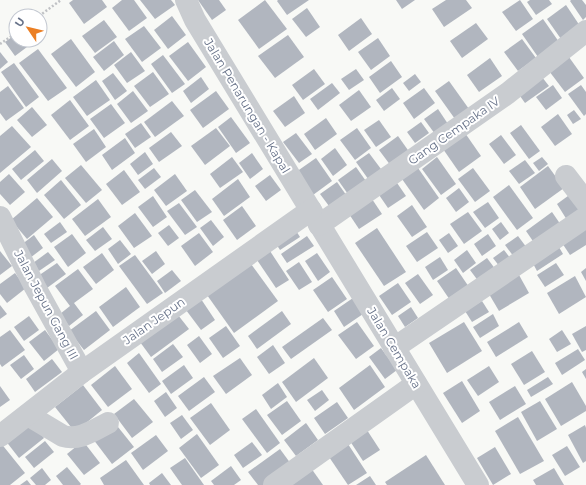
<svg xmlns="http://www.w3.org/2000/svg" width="586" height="485" viewBox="0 0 586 485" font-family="Montserrat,sans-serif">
  <rect width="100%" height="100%" fill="#f8f9f6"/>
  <g fill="#b1b6bf">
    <path d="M73 0H102L107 7 84 24 69 3Z"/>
    <path d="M122 0H134L147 18 129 31 112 8Z"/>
    <path d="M140 0H171L175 5 155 19Z"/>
    <path d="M198 0H219L226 10 212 20Z"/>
    <path d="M265 0 287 29 259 49 238 20Z"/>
    <path d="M278 0H309L287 15 277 1Z"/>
    <path d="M396 0H415L402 9Z"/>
    <path d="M446 0H466L472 8 444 27 432 9Z"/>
    <path d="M520 0 533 19 516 31 502 12Z"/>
    <path d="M530 0H549L552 4 536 15 527 2Z"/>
    <path d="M571 0H582L586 5V17L583 20 570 1Z"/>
    <path d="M566 5 580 26 561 39 547 19Z"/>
    <path d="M307 8 320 27 306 37 292 19Z"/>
    <path d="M172 16 186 35 168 49 154 30Z"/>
    <path d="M361 18 372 34 349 51 338 35Z"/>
    <path d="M543 19 559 42 538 57 522 34Z"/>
    <path d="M104 20 117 37 95 53 82 36Z"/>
    <path d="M476 23 488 39 462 58 450 41Z"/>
    <path d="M144 26 161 48 142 62 125 39Z"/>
    <path d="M16 34V40H28L31 44 15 56 5 42Z"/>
    <path d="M288 35 304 57 275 78 258 56Z"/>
    <path d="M378 38 390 56 371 70 358 52Z"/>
    <path d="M71 39 95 72 76 87 51 54Z"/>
    <path d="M522 39 536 58 518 71 504 52Z"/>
    <path d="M114 41 124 55 104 71 93 57Z"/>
    <path d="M188 42 206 67 188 81 169 56Z"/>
    <path d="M38 49 67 88 48 101 19 63Z"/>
    <path d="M0 52 8 62 0 69Z"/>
    <path d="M131 52 145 71 127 83 114 65Z"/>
    <path d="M566 53 584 78 565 92 546 67Z"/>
    <path d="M163 55 185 84 172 93 151 64Z"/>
    <path d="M490 58 502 76 479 92 467 75Z"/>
    <path d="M391 61 402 77 380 93 369 77Z"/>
    <path d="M14 63 39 97 26 107 1 72Z"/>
    <path d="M314 69 325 84 303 100 292 85Z"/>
    <path d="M356 69 364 80 349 90 341 79Z"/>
    <path d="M153 72 169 94 150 107 134 86Z"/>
    <path d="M538 72 549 86 525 103 515 89Z"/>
    <path d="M113 73 127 91 115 100 102 81Z"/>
    <path d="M415 74 421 82 409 91 403 83Z"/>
    <path d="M201 77 209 89 191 103 183 91Z"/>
    <path d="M96 80 110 100 87 116 73 97Z"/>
    <path d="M449 81 469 109 455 119 435 91Z"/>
    <path d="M332 83 340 93 318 110 310 99Z"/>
    <path d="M553 85 562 98 546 110 536 97Z"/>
    <path d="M581 85 586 92V114L584 116 568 94Z"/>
    <path d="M8 86 24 108 6 121 0 113V92Z"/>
    <path d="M392 88 400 99 384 111 376 100Z"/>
    <path d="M424 88 435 103 414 119 403 103Z"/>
    <path d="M359 90 371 107 351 121 339 105Z"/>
    <path d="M133 91 148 111 131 123 117 104Z"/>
    <path d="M216 91 229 109 203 128 190 110Z"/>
    <path d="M294 96 305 113 285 127 273 111Z"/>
    <path d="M70 100 89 126 70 140 51 115Z"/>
    <path d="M172 101 184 116 155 137 144 122Z"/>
    <path d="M111 104 125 123 104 138 90 119Z"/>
    <path d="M32 107 47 125 32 137 17 120Z"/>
    <path d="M438 109 448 124 435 134 424 119Z"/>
    <path d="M574 110 581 119 573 124 567 115Z"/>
    <path d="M558 114 572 134 555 146 541 127Z"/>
    <path d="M231 117 250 143 236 153 218 127Z"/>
    <path d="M326 118 337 134 315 150 304 134Z"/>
    <path d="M379 120 391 137 376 147 364 130Z"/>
    <path d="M421 122 429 133 415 143 407 132Z"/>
    <path d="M141 123 151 137 135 148 125 134Z"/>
    <path d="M521 125 540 151 529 159 510 133Z"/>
    <path d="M12 126 31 147 0 173V136Z"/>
    <path d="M216 128 230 146 205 165 191 146Z"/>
    <path d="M357 128 371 148 355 160 340 140Z"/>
    <path d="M94 129 106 147 86 162 73 144Z"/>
    <path d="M171 132 182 146 159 162 149 148Z"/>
    <path d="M296 133 312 154 299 163 283 142Z"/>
    <path d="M465 133 481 156 459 172 443 149Z"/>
    <path d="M501 135 516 155 504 164 489 144Z"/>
    <path d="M398 136 410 153 391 166 379 150Z"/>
    <path d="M125 138 135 153 112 170 102 155Z"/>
    <path d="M335 148 347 165 333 176 321 159Z"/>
    <path d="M35 150 44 161 21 180 12 169Z"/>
    <path d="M145 152 153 164 138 175 130 164Z"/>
    <path d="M252 153 263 169 250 179 239 163Z"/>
    <path d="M369 153 384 173 371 183 356 162Z"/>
    <path d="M232 157 243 172 220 188 210 174Z"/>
    <path d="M437 157 456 184 441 195 422 169Z"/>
    <path d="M542 157 548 164 539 171 533 163Z"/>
    <path d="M316 158 332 181 313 195 296 172Z"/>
    <path d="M52 159 62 171 37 193 27 180Z"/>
    <path d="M525 160 535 173 519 184 509 171Z"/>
    <path d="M81 165 102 190 86 203 65 178Z"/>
    <path d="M548 166 564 188 535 209 520 187Z"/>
    <path d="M356 167 368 184 350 197 338 180Z"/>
    <path d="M154 168 161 177 145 189 138 180Z"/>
    <path d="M418 168 439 198 424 210 402 179Z"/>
    <path d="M473 168 490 191 475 202 458 179Z"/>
    <path d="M124 170 140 192 122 205 106 184Z"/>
    <path d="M9 174 25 192 10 205 0 194V182Z"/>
    <path d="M175 174 187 191 166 206 154 190Z"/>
    <path d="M270 175 281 190 266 201 255 186Z"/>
    <path d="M238 179 250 197 224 216 212 199Z"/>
    <path d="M61 180 81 205 64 219 44 195Z"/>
    <path d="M395 180 406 196 388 208 377 192Z"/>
    <path d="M337 182 349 199 332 210 320 194Z"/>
    <path d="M509 185 533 218 517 230 493 197Z"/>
    <path d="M459 188 469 202 456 212 446 198Z"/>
    <path d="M195 190 212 212 197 222 181 200Z"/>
    <path d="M572 193 583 209 567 220 557 204Z"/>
    <path d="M153 196 167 217 153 227 138 207Z"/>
    <path d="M370 196 382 214 359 229 347 211Z"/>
    <path d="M37 198 53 217 27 239 11 220Z"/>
    <path d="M98 199 111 217 85 236 72 219Z"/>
    <path d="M488 202 499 218 485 228 473 212Z"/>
    <path d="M179 203 197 227 185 235 167 211Z"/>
    <path d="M412 205 427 227 412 237 397 216Z"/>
    <path d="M242 206 256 226 237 240 223 220Z"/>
    <path d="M468 212 482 231 464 244 450 224Z"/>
    <path d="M552 212 563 228 537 247 526 231Z"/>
    <path d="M135 213 152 236 134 248 118 226Z"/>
    <path d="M211 220 224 237 213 246 200 228Z"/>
    <path d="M60 222 67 232 51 243 44 234Z"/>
    <path d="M501 222 509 233 500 240 492 229Z"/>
    <path d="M586 223V245L570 255 560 240Z"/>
    <path d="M169 225 179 238 168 246 158 233Z"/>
    <path d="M293 226 300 237 280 250 273 239Z"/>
    <path d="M103 227 112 239 95 251 86 240Z"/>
    <path d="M377 228 406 272 384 286 355 243Z"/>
    <path d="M427 232 438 248 417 262 406 246Z"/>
    <path d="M199 233 213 252 195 266 181 246Z"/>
    <path d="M449 233 458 246 448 253 439 240Z"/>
    <path d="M72 234 86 253 68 267 54 247Z"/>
    <path d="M488 234 496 246 482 256 474 244Z"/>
    <path d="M34 235 43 248 30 258 21 245Z"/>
    <path d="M307 236 314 246 287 263 281 254Z"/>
    <path d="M518 236 530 252 517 261 505 245Z"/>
    <path d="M120 240 131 254 118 264 108 249Z"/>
    <path d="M556 242 563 254 537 271 530 258Z"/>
    <path d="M268 248 289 280 276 288 255 257Z"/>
    <path d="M467 250 476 263 463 273 454 260Z"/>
    <path d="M504 250 514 263 503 271 493 258Z"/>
    <path d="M0 251 12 266 0 275Z"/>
    <path d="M156 251 165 264 152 274 142 261Z"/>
    <path d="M48 252 55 260 39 271 33 263Z"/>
    <path d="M102 253 114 270 96 284 83 267Z"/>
    <path d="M317 253 330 272 318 281 305 261Z"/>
    <path d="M135 255 163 293 147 304 119 266Z"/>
    <path d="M440 257 448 270 433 280 425 267Z"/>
    <path d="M487 258 496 270 479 282 470 270Z"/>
    <path d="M299 262 312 282 299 290 286 271Z"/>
    <path d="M57 263 66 274 47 288 38 276Z"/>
    <path d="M556 263 564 275 545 287 537 275Z"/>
    <path d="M251 264 278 301 234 333 207 295Z"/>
    <path d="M456 268 469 287 450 300 437 281Z"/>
    <path d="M586 268V281L581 272Z"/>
    <path d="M78 269 93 289 74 303 83 315 69 326 60 314 70 306 55 286Z"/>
    <path d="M172 270 181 281 165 293 157 281Z"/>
    <path d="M15 273 26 288 7 303 0 294V284Z"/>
    <path d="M418 274 433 295 420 304 405 283Z"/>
    <path d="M519 275 529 293 499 311 489 294Z"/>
    <path d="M575 276 586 297 559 314 547 293Z"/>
    <path d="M332 277 347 299 328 312 313 290Z"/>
    <path d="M398 283 411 302 392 315 379 296Z"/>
    <path d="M126 287 140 307 113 327 99 307Z"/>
    <path d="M353 298 363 314 344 327 334 311Z"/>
    <path d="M201 299 215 320 201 330 186 310Z"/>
    <path d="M482 301 489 312 472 322 465 311Z"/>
    <path d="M0 305 7 314 0 319Z"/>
    <path d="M411 307 418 318 405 327 398 316Z"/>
    <path d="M96 311 110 330 84 350 69 331Z"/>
    <path d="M282 311 291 324 257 349 248 336Z"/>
    <path d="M493 314 499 326 480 338 473 327Z"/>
    <path d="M178 315 189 329 151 357 140 342Z"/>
    <path d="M29 316 39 330 24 341 14 327Z"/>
    <path d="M323 318 332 330 291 359 282 347Z"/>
    <path d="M357 322 374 346 356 359 338 335Z"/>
    <path d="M464 322 482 351 447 373 429 343Z"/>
    <path d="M519 322 528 337 496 357 487 342Z"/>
    <path d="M226 326 240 346 223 358 209 338Z"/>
    <path d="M586 326V350L582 352 572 334Z"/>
    <path d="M10 330 25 350 2 367 0 364V337Z"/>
    <path d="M45 330 59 349 44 361 29 342Z"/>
    <path d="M562 330 571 344 557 352 549 339Z"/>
    <path d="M199 336 212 354 200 363 187 345Z"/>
    <path d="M173 344 183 357 162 372 153 359Z"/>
    <path d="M273 345 285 363 269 374 257 357Z"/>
    <path d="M381 348 397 370 385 379 369 357Z"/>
    <path d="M578 349 585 360 562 375 555 363Z"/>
    <path d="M532 351 545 372 524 385 511 364Z"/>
    <path d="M139 353 161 384 149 393 127 363Z"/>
    <path d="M24 355 34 369 21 379 10 365Z"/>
    <path d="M240 358 252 375 226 394 213 376Z"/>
    <path d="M314 358 328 378 296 402 282 382Z"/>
    <path d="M52 359 62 372 35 392 26 379Z"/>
    <path d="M184 365 193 378 171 394 162 381Z"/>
    <path d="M370 365 385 387 354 410 339 388Z"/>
    <path d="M115 366 132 389 108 407 91 385Z"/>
    <path d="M489 366 499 382 478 396 467 380Z"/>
    <path d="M586 369V379L582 372Z"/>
    <path d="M204 377 215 392 189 411 178 396Z"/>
    <path d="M548 377 553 384 531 397 527 390Z"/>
    <path d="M462 381 480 411 462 423 443 393Z"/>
    <path d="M572 382 586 406V411L561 426 545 399Z"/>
    <path d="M278 383 287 397 271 409 262 395Z"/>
    <path d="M83 385 102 410 75 432 55 407Z"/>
    <path d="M0 386 10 400 0 407Z"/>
    <path d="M515 386 526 404 500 420 489 402Z"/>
    <path d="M322 390 329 400 315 411 307 400Z"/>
    <path d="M166 392 177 408 165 417 154 401Z"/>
    <path d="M134 399 153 422 132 438 114 414Z"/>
    <path d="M287 401 301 421 282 435 267 415Z"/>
    <path d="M540 401 557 429 537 441 521 412Z"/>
    <path d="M337 402 348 418 325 434 314 418Z"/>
    <path d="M211 403 230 430 210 445 190 418Z"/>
    <path d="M256 409 280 443 267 453 242 419Z"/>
    <path d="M182 415 193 430 181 439 170 423Z"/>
    <path d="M518 417 544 461 520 474 495 431Z"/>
    <path d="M30 420 44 438 19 458 5 440Z"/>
    <path d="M114 422 134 447 112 464 93 439Z"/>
    <path d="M306 423 318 440 296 456 284 440Z"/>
    <path d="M585 425 586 428V461L583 463 568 435Z"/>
    <path d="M365 427 380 450 363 461 348 438Z"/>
    <path d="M197 434 219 465 201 478 179 448Z"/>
    <path d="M156 435 168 451 143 470 131 453Z"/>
    <path d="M344 438 367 473 348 485 325 451Z"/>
    <path d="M45 441 54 452 34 468 25 457Z"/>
    <path d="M83 441 100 463 84 475 67 454Z"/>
    <path d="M0 442 25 473 10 485H0Z"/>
    <path d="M252 442 262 455 243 468 234 455Z"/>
    <path d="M567 446 580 467 565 476 552 455Z"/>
    <path d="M495 447 511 474 493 485 477 458Z"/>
    <path d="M280 449 291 464 263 485H258L248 472Z"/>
    <path d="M426 455 445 485H387L385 482Z"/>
    <path d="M185 458 204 485H182L170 468Z"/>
    <path d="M126 460 144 485H104L100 478Z"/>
    <path d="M231 466 241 480 234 485H214L211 481Z"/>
    <path d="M67 467 81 484 80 485H63L56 476Z"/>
    <path d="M42 468 51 480 45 485H36L30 478Z"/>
    <path d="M311 468 323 485H291Z"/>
    <path d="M554 468 564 485H536L533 480Z"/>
    <path d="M162 473 171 485H150L149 483Z"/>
    <path d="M370 476 376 485H356Z"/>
    <path d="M27 480 31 485H20Z"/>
  </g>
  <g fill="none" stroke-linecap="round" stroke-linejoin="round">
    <g stroke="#c0c2c5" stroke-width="2.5" stroke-dasharray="2 2" stroke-linecap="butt">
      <path d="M39 16 61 0"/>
      <path d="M0 44 16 33"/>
    </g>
    <g stroke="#c9ccd0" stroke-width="22">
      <path d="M186 0 195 20 478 485"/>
      <path d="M566 176 586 202"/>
      <path d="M0 217 35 287 82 372"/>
      <path d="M319 225 508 93 586 31"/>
      <path d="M394 348 586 217"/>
      <path d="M28 415 63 436C79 441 94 430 108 423"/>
      <path d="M0 436 82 372 311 210"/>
      <path d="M274 485 416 384"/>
    </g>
  </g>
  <g text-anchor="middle" stroke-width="4" stroke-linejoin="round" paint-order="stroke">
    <g font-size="12" fill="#677289" stroke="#fff">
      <text transform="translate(247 106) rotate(59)" y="4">Jalan Penarungan - Kapal</text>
      <text transform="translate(454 131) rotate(-35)" y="4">Gang Cempaka IV</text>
      <text transform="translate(46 305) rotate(62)" y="4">Jalan Jepun Gang III</text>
      <text transform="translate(154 321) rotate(-35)" y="4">Jalan Jepun</text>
      <text transform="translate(394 348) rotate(59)" y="4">Jalan Cempaka</text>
    </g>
  </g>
  <g transform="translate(28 28) rotate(305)"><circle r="19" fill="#ffffff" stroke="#c2c7d0"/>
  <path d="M0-3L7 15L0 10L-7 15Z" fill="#eb7f24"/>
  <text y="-6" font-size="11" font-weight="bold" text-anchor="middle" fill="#677289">U</text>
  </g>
</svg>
